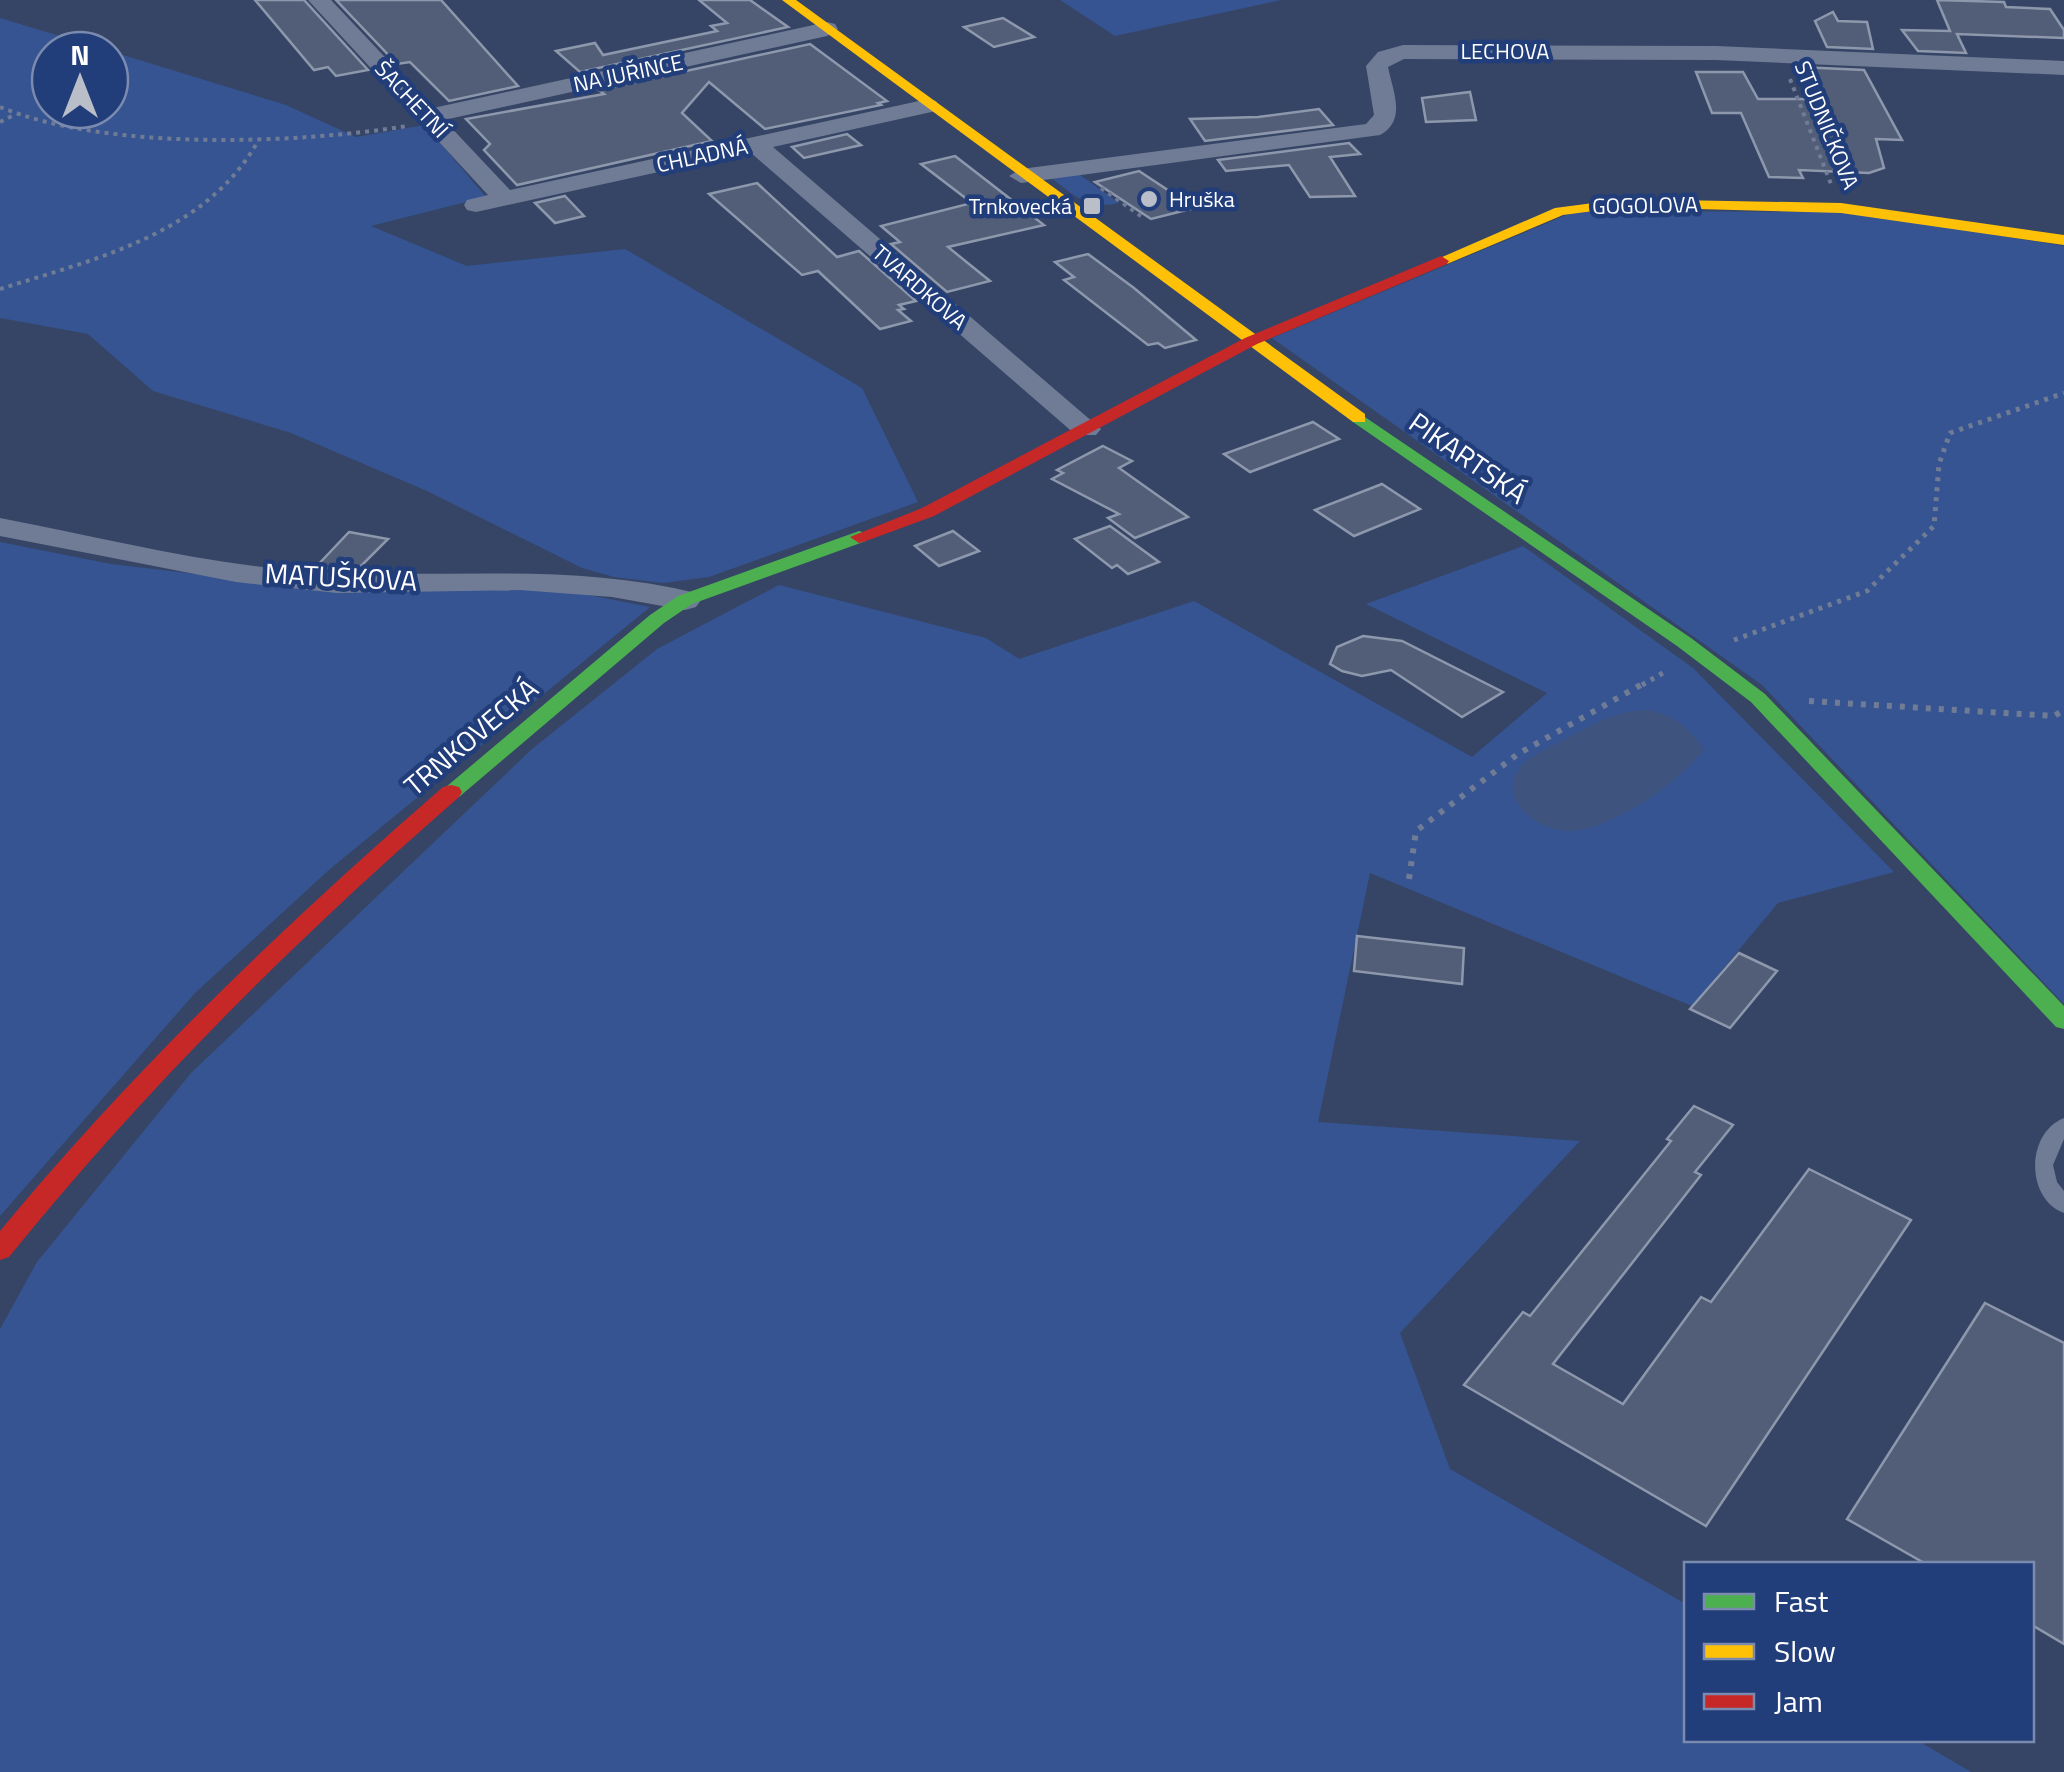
<svg xmlns="http://www.w3.org/2000/svg" width="2064" height="1772" viewBox="0 0 2064 1772" font-family="'Titillium Web',sans-serif">
  <rect width="100%" height="100%" fill="#364566"/>
  <g fill="#355491">
    <path d="M1060 0H1281L1115 36Z"/>
    <path d="M0 18 106 50H50V110H110V51L286 105 356 137 425 125 486 197 371 226 467 266 625 249 862 388 918 502 709 577 663 583 614 577 582 568 427 491 291 433 153 391 88 334 0 318Z"/>
    <path d="M1076 172 1119 203C1089 210 1074 196 1050 177Z"/>
    <path d="M1576 211 1852 212 2064 246V1004L1762 685 1272 338Z"/>
    <path d="M0 542 111 564 332 590 515 587 584 594 650 607 330 869 195 993 0 1216Z"/>
    <path d="M1523 546 1693 668 1894 872 1778 903 1692 1006 1370 873 1318 1122 1580 1141 1400 1333 1450 1469 1686 1604V1740H1917L1971 1772H0V1329L37 1262 191 1073 532 749 657 649 779 585 986 638 1019 659 1194 601 1472 757 1547 693 1366 604Z"/>
  </g>
  <path fill="#3e537e" d="M1646 710C1675 714 1687 727 1704 749 1680 782 1611 831 1568 831 1537 831 1495 798 1521 766 1530 756 1548 748 1560 742 1589 727 1613 711 1646 710Z"/>
  <g fill="#525e78" stroke="#8e98ac" stroke-width="2.5">
    <path d="M255 0H304L368 70 336 76 328 67 314 70Z"/>
    <path d="M336 0H441L518 86 449 101 410 62 397 64Z"/>
    <path d="M699 0H750L788 27 580 72 556 51 595 43 603 55 717 31 711 26 727 23Z"/>
    <path d="M1937 0 2004 2 2006 7 2050 9 2064 30V38L1957 34 1966 53 1918 51 1902 30 1950 31Z"/>
    <path d="M1833 12 1838 21 1867 22 1873 49 1827 47 1815 21Z"/>
    <path d="M1003 18 1034 37 994 47 964 27Z"/>
    <path d="M810 44 887 101 878 103 881 105 765 129 709 82 682 113 712 141 517 185 484 150 490 144 466 119 604 94 599 90Z"/>
    <path d="M1799 67 1864 70 1902 140 1876 139 1884 168 1869 173 1799 170 1803 178 1769 177 1741 113H1712L1696 72H1743L1758 99H1813Z"/>
    <path d="M1470 92 1476 120 1426 122 1422 98Z"/>
    <path d="M1319 109 1333 125 1205 141 1190 119 1258 117Z"/>
    <path d="M847 134 861 145 804 158 792 147Z"/>
    <path d="M1349 143 1360 154 1330 157 1355 196 1310 197 1289 165 1226 171 1218 160Z"/>
    <path d="M955 156 1044 225 948 247 990 281 947 292 891 244 900 242 881 226 972 203 921 164Z"/>
    <path d="M1139 171 1195 208 1151 219 1095 182Z"/>
    <path d="M757 183 837 257 859 251 916 301 899 305 904 309 898 310 911 321 880 329 818 271 802 275 709 194Z"/>
    <path d="M565 196 584 216 555 223 535 203Z"/>
    <path d="M1088 254 1134 288 1196 340 1165 348 1158 343 1148 345 1064 280 1074 277 1055 262Z"/>
    <path d="M1313 422 1339 439 1250 472 1224 454Z"/>
    <path d="M1103 446 1132 461 1119 468 1188 517 1135 538 1108 518 1119 514 1052 479 1063 473 1057 470Z"/>
    <path d="M1382 484 1420 509 1354 536 1315 510Z"/>
    <path d="M1110 526 1159 562 1128 574 1117 565 1112 568 1075 539Z"/>
    <path d="M953 531 979 551 939 566 915 546Z"/>
    <path d="M349 532 388 539 358 569 315 568Z"/>
    <path d="M1363 636 1402 641 1503 692 1462 717 1391 670 1362 676 1342 671 1330 664 1337 647Z"/>
    <path d="M1357 936 1464 948 1462 984 1354 971Z"/>
    <path d="M1739 953 1777 971 1730 1028 1690 1009Z"/>
    <path d="M1694 1106 1733 1125 1695 1172 1701 1175 1553 1364 1623 1404 1701 1297 1711 1302 1809 1169 1911 1220 1706 1526 1464 1385 1523 1312 1530 1316 1671 1141 1667 1139Z"/>
    <path d="M1985 1303 2064 1343V1644L2032 1625V1564H1926L1847 1519Z"/>
  </g>
  <g fill="none" stroke-linecap="round" stroke-linejoin="round">
    <g stroke="#707c95" stroke-width="4" stroke-dasharray="4 5" stroke-linecap="butt">
      <path d="M1790 79 1831 184"/>
      <path d="M0 107C107 151 294 144 407 126"/>
      <path d="M0 122 14 115"/>
      <path d="M1101 188 1141 216"/>
      <path d="M0 289C95 259 206 234 258 141"/>
    </g>
    <g stroke="#707c95" stroke-width="5" stroke-dasharray="4 6" stroke-linecap="butt">
      <path d="M1734 640 1867 591 1934 526 1939 464 1950 433 2064 393"/>
      <path d="M1642 685 1668 670"/>
    </g>
    <g stroke="#707c95" stroke-width="6" stroke-dasharray="5 8" stroke-linecap="butt">
      <path d="M1809 701 2054 716 2064 710"/>
      <path d="M1409 879 1416 831 1518 754 1646 682"/>
    </g>
    <path fill="#707c95" fill-rule="evenodd" d="M2064 1118V1139L2053 1165 2057 1182 2064 1191V1213C2025 1198 2026 1133 2064 1118Z"/>
    <g fill="#707c95" fill-rule="evenodd">
      <path d="M308 0H331L433 108 827 22 835 24 838 29 827 36 444 120 510 190 928 99 936 101 940 106 936 111 773 147 1101 429 1096 435H1076L750 152 476 212 467 210 464 205 467 200 488 195Z"/>
      <path d="M1403 45 1716 46 2064 61V75L1716 60 1404 59 1388 67C1393 92 1407 120 1380 135L1021 183 1009 176 1021 169 1366 124 1374 115 1366 66 1378 52Z"/>
      <path d="M0 518C111 539 226 570 339 573 460 577 578 564 696 593L701 600 696 607 685 610 612 597 520 590 337 593 236 582 0 536Z"/>
    </g>
    <g fill="#4caf50" fill-rule="evenodd">
      <path d="M1359 413 1691 638 1765 694 2064 1006V1029L2056 1027 1751 702 1677 646 1353 422 1350 418Z"/>
      <path d="M859 531 866 533V541L692 604 664 623 459 797H443L440 792 650 615 678 596Z"/>
    </g>
    <g fill="#ffc107" fill-rule="evenodd">
      <path d="M782 0H796L1365 414V422H1353Z"/>
      <path d="M1624 199 1841 203 2064 235V245L1841 213 1624 207 1563 215 1447 264 1433 261 1555 208Z"/>
    </g>
    <g fill="#c62828" fill-rule="evenodd">
      <path d="M1441 256 1449 261 1447 264 1257 344 934 516 866 541 859 543 850 537 922 508 1245 338Z"/>
      <path d="M451 785 459 787 462 792 459 797C296 939 145 1089 9 1257L0 1260V1231C134 1069 284 925 443 787Z"/>
    </g>
  </g>
  <g fill="#b9bec9" stroke="#223e7a" stroke-width="4">
    <circle cx="1149" cy="199" r="10"/>
    <rect x="1082" y="196" width="20" height="20" rx="5"/>
  </g>
  <g text-anchor="middle" stroke-width="9" stroke-linejoin="round" paint-order="stroke">
    <g font-size="22" fill="#fff" stroke="#223e7a">
      <text x="1505" y="59">LECHOVA</text>
      <text transform="translate(628 73) rotate(-12)" y="8">NA JUŘINCE</text>
      <text transform="translate(412 99) rotate(47)" y="8">ŠACHETNÍ</text>
      <text transform="translate(1827 125) rotate(68)" y="8">STUDNIČKOVA</text>
      <text transform="translate(702 155) rotate(-12)" y="8">CHLADNÁ</text>
      <text transform="translate(1645 205) rotate(-1)" y="8">GOGOLOVA</text>
      <text transform="translate(920 287) rotate(41)" y="8">TVARDKOVA</text>
    </g>
    <g font-size="22" fill="#fff" stroke="#223e7a" text-anchor="start">
      <text x="1169" y="207">Hruška</text>
      <text x="1072" y="214" text-anchor="end">Trnkovecká</text>
    </g>
    <g font-size="28" fill="#fff" stroke="#223e7a">
      <text transform="translate(1468 458) rotate(35)" y="10">PIKARTSKÁ</text>
      <text transform="translate(341 577) rotate(3)" y="10">MATUŠKOVA</text>
      <text transform="translate(471 737) rotate(-40)" y="10">TRNKOVECKÁ</text>
    </g>
  </g>
  <rect x="1684" y="1562" width="350" height="180" fill="#223e7a" stroke="#7a8baf" stroke-width="2.5"/>
  <rect x="1704" y="1594" width="50" height="15" fill="#4caf50" stroke="#7a8baf" stroke-width="2.5"/>
  <text x="1774" y="1612" font-size="30" fill="#ffffff">Fast</text>
  <rect x="1704" y="1644" width="50" height="15" fill="#ffc107" stroke="#7a8baf" stroke-width="2.5"/>
  <text x="1774" y="1662" font-size="30" fill="#ffffff">Slow</text>
  <rect x="1704" y="1694" width="50" height="15" fill="#c62828" stroke="#7a8baf" stroke-width="2.5"/>
  <text x="1774" y="1712" font-size="30" fill="#ffffff">Jam</text>
  <g transform="translate(80 80)"><circle r="48" fill="#223e7a" stroke="#7a8baf" stroke-width="2.5"/>
  <path d="M0-8L18 38L0 25L-18 38Z" fill="#b9bec9"/>
  <text y="-15" font-size="28" font-weight="bold" text-anchor="middle" fill="#ffffff">N</text>
  </g>
</svg>
